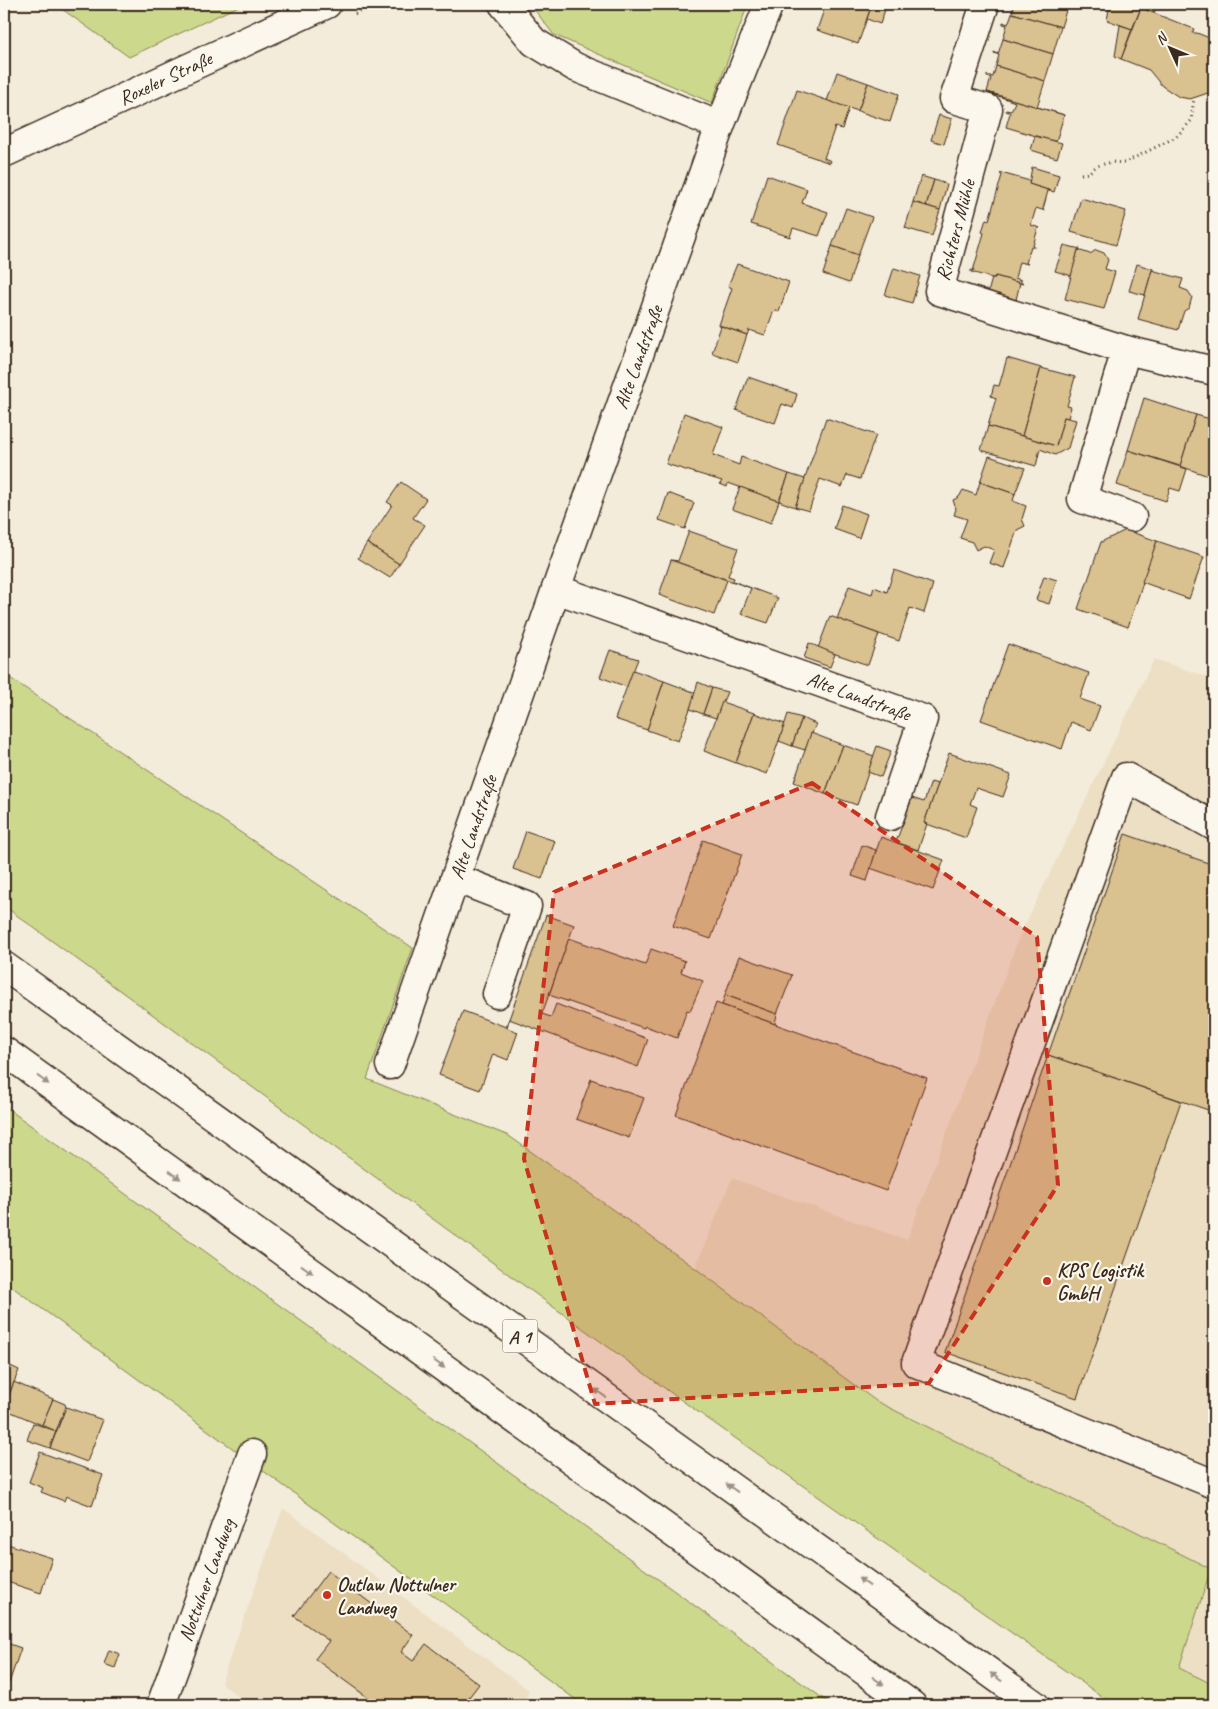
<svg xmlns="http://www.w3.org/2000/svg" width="1218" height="1709" viewBox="0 0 1218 1709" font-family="Caveat,sans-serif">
  <rect width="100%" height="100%" fill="#f4ecda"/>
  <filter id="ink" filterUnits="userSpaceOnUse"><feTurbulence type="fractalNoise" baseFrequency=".02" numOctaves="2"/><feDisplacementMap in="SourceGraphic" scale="10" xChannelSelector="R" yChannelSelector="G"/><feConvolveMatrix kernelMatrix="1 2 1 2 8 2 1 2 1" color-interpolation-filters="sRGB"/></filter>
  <g filter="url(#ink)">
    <g fill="#ecdfc4">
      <path d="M1154 659 1214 679V1685L1179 1668 1211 1569 876 1401 695 1268 732 1178 907 1240 1019 937Z"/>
      <path d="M283 1508 529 1690 523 1705H249L221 1683Z"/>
    </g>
    <g fill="#ccd88b" stroke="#848154">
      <path d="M55 4H243L129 57Z"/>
      <path d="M530 4H748L712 103 554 35Z"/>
      <path d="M4 674 413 948 367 1079 509 1136 695 1268 876 1401 1211 1569 1179 1668 1214 1685V1705H1114L674 1395 4 906Z"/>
      <path d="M4 1106 832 1705H583L4 1281Z"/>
    </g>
    <g fill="#dac190" stroke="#3b2a1e">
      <path d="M826 4H872L858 44 817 30Z"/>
      <path d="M872 4H887L880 24 867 19Z"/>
      <path d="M1015 4H1068L1061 27 1012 13Z"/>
      <path d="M1110 4H1146L1156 8 1154 13 1141 8 1132 29 1107 20Z"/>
      <path d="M1141 8 1194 29 1192 33H1197L1207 37 1214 44V91L1190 99 1179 97 1162 86 1149 70 1121 59Z"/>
      <path d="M1012 13 1061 27 1053 54 1003 39 1007 25 1003 24V22L1008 24Z"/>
      <path d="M1120 25 1132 29 1121 59 1115 56Z"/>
      <path d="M1003 39 1053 54 1045 81 996 66 999 55 994 53V52L998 54Z"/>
      <path d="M996 66 1045 81 1037 107 1064 115 987 92 991 78 987 77V75L993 77Z"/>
      <path d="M837 72 868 83 858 111 827 101Z"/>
      <path d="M868 83 899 94 890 122 858 111Z"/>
      <path d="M797 90 849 108 842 129 835 127 824 158 831 161 830 163 778 145Z"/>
      <path d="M987 92 1064 115 1056 142 1006 127 1010 113 1006 111V110L1011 111 1015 102Z"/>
      <path d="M939 115 952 119 944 144 931 140Z"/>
      <path d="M1035 136 1062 143 1057 158 1031 150Z"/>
      <path d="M1032 167 1059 175 1054 192 1029 184Z"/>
      <path d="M1001 173 1030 181 1029 184 1051 191H1048L1043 209 1045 211 1036 208 1031 225 1040 228H1038L1033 246 1035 247 1031 246 1026 263 1028 264 1019 262 1015 278 1021 280V282L1023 284 995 276V278H992L971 272V270L973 271 984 233 982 232 986 219 989 220 1002 175 1000 174Z"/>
      <path d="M767 175 807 189 802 203 828 212 819 236 793 228 790 237 751 224Z"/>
      <path d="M921 176 934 180 926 206 913 202Z"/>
      <path d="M934 180 947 184 940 210 926 206Z"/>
      <path d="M1081 198 1126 211 1116 245 1071 232Z"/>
      <path d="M913 202 940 210 932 236 905 228Z"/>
      <path d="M846 208 872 217 858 255 832 246Z"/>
      <path d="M1064 245 1080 249 1078 250 1072 276 1055 271Z"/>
      <path d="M832 246 858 255 849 283 823 274Z"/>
      <path d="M1078 250 1090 254 1096 250 1104 253 1108 260 1105 269 1115 272 1104 309 1065 299Z"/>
      <path d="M737 264 789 282 779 312 774 310 765 335 749 330 747 335 719 325 732 288 728 286Z"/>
      <path d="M1137 264 1153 269V270H1152L1145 295 1129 291Z"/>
      <path d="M894 268 920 276 912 303 885 295Z"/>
      <path d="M1152 270 1183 279 1180 288 1188 291 1192 297 1189 308 1184 311 1178 330 1138 319Z"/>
      <path d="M995 276 1020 283 1014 308 986 300 992 278H995Z"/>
      <path d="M721 326 747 335 738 362 712 353Z"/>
      <path d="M1007 358 1041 368 1022 436 988 426 996 398 991 396 994 385 999 386Z"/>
      <path d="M1041 368 1075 377 1067 406 1071 407 1068 418 1064 417 1056 446 1022 436Z"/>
      <path d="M748 377 797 394 793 408 782 404 775 423 736 410Z"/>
      <path d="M1144 398 1196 415 1180 466 1128 450Z"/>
      <path d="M684 413 723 427 713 455 739 465 741 457 789 474 779 501 728 483 727 487 720 484 722 481 666 464Z"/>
      <path d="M1196 415 1214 420V478L1180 466Z"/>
      <path d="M1064 417 1076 420 1068 448 1055 455 1040 449 1036 466 981 450 988 426 1056 446Z"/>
      <path d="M826 418 876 435 860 479 847 475 842 487 820 479 809 511 795 507Z"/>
      <path d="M1128 450 1187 469 1180 491 1170 488 1166 501 1117 485Z"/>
      <path d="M989 456 1025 468 1015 494 980 482Z"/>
      <path d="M789 474 805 479 795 507 779 501Z"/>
      <path d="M401 482 426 499 413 518 425 525 399 564 367 543 392 505 387 502Z"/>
      <path d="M980 482 1015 494 1013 501 1026 506 1022 519 1025 526 1017 530 1004 568 989 563 994 550 984 546 976 550 972 542 960 538 967 519 954 515 956 509 953 500 959 497 963 490 976 495Z"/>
      <path d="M740 487 779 501 771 523 732 509Z"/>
      <path d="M668 493 694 503 685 529 659 520Z"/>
      <path d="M842 505 867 514 859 538 834 529Z"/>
      <path d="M1126 530 1157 541 1128 627 1078 609 1101 542Z"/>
      <path d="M689 531 738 548 728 576 734 578 733 581 751 588 671 560 678 561Z"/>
      <path d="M1157 541 1204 557 1189 599 1142 582Z"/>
      <path d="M367 543 399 564 390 578 358 558Z"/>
      <path d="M671 560 727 580 714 615 659 595Z"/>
      <path d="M894 570 933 584 924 613 910 608 899 641 837 619 849 586 872 594 874 587 887 592Z"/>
      <path d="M1044 576 1057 580 1049 604 1036 600Z"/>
      <path d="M751 588 778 598 768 623 741 614Z"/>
      <path d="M830 616 879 634 868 665 818 648Z"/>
      <path d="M809 643 835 654 830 667 804 658Z"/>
      <path d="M1008 644 1089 673 1080 699 1100 706 1091 730 1071 722 1062 749 981 720Z"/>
      <path d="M610 650 638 659 627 687 600 677Z"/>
      <path d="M633 670 664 681 647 730 615 719Z"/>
      <path d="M664 681 696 693 678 741 647 730Z"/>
      <path d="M698 682 712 688 703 714 690 709Z"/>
      <path d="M712 688 727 692 716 718 703 714Z"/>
      <path d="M722 702 754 713 736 763 704 751Z"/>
      <path d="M754 713 785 724 767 774 736 763Z"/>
      <path d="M788 714 802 718 792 746 779 741Z"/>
      <path d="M802 718 816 724 805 750 792 746Z"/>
      <path d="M811 733 843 745 825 794 794 782Z"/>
      <path d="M843 745 874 756 857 805 825 794Z"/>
      <path d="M877 746 891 751 881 777 868 772Z"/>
      <path d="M949 753 1011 775 1003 797 976 788 970 804 977 807 966 838 924 823Z"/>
      <path d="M931 782 938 784 924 823 927 824 918 850 896 842 912 798 924 802Z"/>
      <path d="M526 831 555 841 542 879 513 869Z"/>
      <path d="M1125 834 1214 865V1112L1048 1055Z"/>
      <path d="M881 837 944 860 933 890 870 868Z"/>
      <path d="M703 840 742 854 711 939 673 926Z"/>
      <path d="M862 845 876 850 867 881 852 876Z"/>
      <path d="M546 915 574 925 542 1014 551 1017 556 1004 648 1039 638 1067 509 1019Z"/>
      <path d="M569 938 645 965 651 949 685 961 681 972 703 981 690 1011 687 1010 677 1038 645 1026 644 1028 549 995Z"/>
      <path d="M739 956 792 975 777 1014 725 995Z"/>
      <path d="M725 995 777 1014 775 1024 722 1005Z"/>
      <path d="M716 1003 927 1078 886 1191 676 1115Z"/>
      <path d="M463 1011 506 1027 509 1019 507 1028 518 1032 508 1060 493 1054 480 1090 439 1075Z"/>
      <path d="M1048 1055 1181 1101 1077 1398 945 1352Z"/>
      <path d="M591 1079 644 1098 629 1138 576 1119Z"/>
      <path d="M4 1363 19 1370 4 1407Z"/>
      <path d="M14 1382 53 1399 42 1425 4 1409Z"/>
      <path d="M53 1399 65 1404 66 1407 56 1431 42 1425Z"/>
      <path d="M66 1407 103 1420 87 1462 50 1448Z"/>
      <path d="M33 1423 56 1431 50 1448 27 1440Z"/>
      <path d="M40 1452 103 1475 92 1506 66 1496 64 1501 41 1492 43 1488 29 1482Z"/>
      <path d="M4 1543 52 1558 41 1593 4 1581Z"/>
      <path d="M328 1571 413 1635 401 1652 413 1661 426 1644 479 1684 463 1705H378L315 1659 329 1641 294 1616Z"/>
      <path d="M4 1642 21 1648 9 1683 4 1681Z"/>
      <path d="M109 1650 120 1654 115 1668 104 1664Z"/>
    </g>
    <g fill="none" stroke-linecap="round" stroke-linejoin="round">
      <g stroke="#3b2a1e" stroke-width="31">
        <g id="minor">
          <path d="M503 4 534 42 575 67 720 126"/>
          <path d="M985 4 954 99 988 109 939 291 1126 350 1214 371"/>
          <path d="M1126 350 1082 499 1132 517"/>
          <path d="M556 589 923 719 890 816"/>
          <path d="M1214 826 1126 777 916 1363 1214 1484"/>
          <path d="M455 878 527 906 497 994"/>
          <path d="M390 1065 556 589 720 126 769 4"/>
          <path d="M161 1705 252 1454"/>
        </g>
      </g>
      <g stroke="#3b2a1e" stroke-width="31">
        <path id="major" d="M4 153 327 4"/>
      </g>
      <g stroke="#3b2a1e" stroke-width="31">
        <g id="highway">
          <path d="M4 966 1035 1705"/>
          <path d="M4 1051 912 1705"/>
        </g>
      </g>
      <g stroke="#3b2a1e" stroke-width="3" stroke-dasharray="1 4" stroke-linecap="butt">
        <path d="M355 14 376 4"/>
        <path d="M1081 174 1088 173 1097 166 1112 162 1124 163 1176 137 1191 121 1194 98"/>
      </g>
      <use href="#minor" stroke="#fbf7ec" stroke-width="28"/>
      <use href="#major" stroke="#fbf7ec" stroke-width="28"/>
      <use href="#highway" stroke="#fbf7ec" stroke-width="28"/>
    </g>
    <defs><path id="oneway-solid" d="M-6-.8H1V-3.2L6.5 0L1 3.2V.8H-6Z" transform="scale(1.25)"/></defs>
    <g fill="#9b9085">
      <use href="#oneway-solid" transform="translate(43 1080) rotate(36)"/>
      <use href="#oneway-solid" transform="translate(175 1175) rotate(36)"/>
      <use href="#oneway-solid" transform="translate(307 1269) rotate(36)"/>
      <use href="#oneway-solid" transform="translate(439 1364) rotate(36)"/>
      <use href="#oneway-solid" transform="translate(600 1393) rotate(-144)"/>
      <use href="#oneway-solid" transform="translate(732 1488) rotate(-144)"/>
      <use href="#oneway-solid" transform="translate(864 1582) rotate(-144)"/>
      <use href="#oneway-solid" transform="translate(996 1677) rotate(-144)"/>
      <use href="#oneway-solid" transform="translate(878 1681) rotate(36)"/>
    </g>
  </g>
  <path fill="#c8321e" fill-opacity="0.2" stroke="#c8321e" stroke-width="4" stroke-dasharray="10 6" stroke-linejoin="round" d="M812 783 1037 937 1058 1185 929 1383 595 1404 524 1159 554 892Z"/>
  <g fill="#c8321e" stroke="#fbf7ec" stroke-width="2">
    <circle cx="1047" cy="1281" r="5"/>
    <circle cx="327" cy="1595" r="5"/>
  </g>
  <g text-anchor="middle" stroke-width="4.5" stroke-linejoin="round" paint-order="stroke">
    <rect fill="#fbf7ec" stroke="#75685c" stroke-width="1" x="502.5" y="1319.5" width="35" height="33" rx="4"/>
    <g font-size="19" font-weight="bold" fill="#3b2a1e">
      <text x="520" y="1343">A 1</text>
    </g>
    <g font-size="20" fill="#3b2a1e" stroke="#fbf7ec">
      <text transform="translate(165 78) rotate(-25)" y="7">Roxeler Straße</text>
      <text transform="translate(955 230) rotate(-75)" y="7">Richters Mühle</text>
      <text transform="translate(638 357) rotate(-70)" y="7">Alte Landstraße</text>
      <text transform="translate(859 696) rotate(20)" y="7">Alte Landstraße</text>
      <text transform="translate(473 827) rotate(-71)" y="7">Alte Landstraße</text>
      <text transform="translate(206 1580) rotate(-70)" y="7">Nottulner Landweg</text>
    </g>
    <g font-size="20" font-weight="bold" fill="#3b2a1e" stroke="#fbf7ec" text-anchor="start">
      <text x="1057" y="1277">KPS Logistik<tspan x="1057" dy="23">GmbH</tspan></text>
      <text x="337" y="1591">Outlaw Nottulner<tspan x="337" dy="23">Landweg</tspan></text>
    </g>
  </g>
  <rect width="1218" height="1709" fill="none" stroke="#fbf7ec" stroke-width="20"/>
  <rect x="10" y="10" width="1198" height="1689" fill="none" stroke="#3b2a1e" stroke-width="2" filter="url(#ink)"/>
  <g transform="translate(1170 48) rotate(314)" stroke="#fbf7ec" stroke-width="4" paint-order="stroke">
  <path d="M0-4L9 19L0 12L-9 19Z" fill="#3b2a1e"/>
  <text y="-8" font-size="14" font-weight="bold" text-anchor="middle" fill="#3b2a1e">N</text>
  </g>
</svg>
